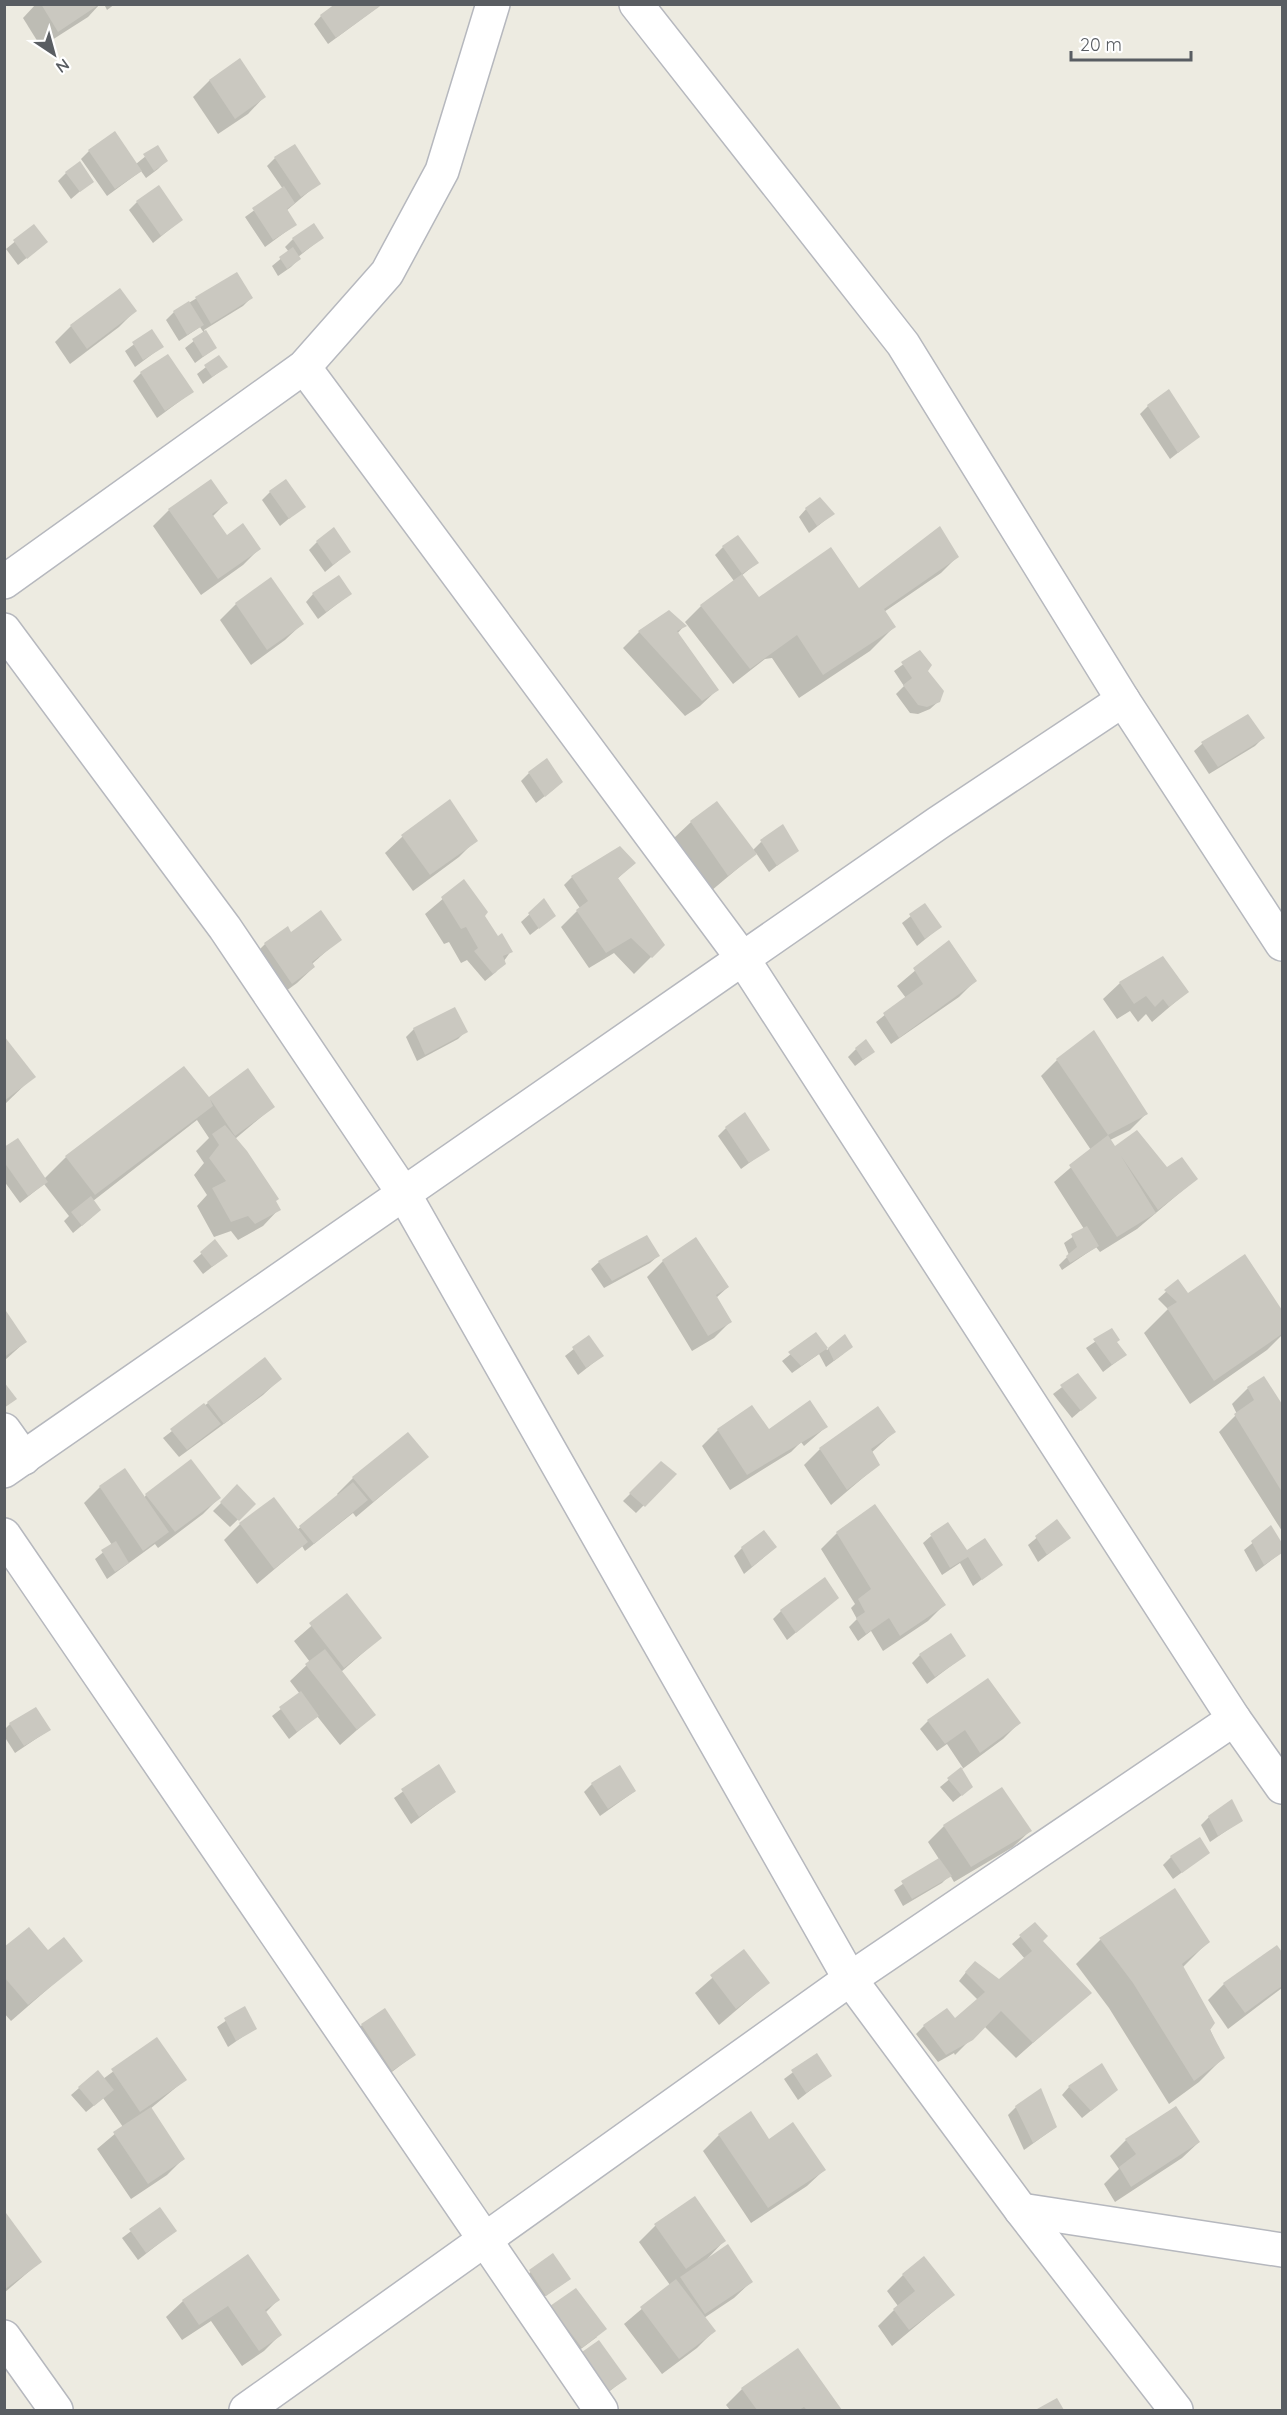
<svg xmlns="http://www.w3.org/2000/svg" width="1287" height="2415" viewBox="0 0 1287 2415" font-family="Quicksand,sans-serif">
  <rect width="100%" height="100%" fill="#edebe1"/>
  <g fill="#0003">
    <path d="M36 4H100L88 17 41 47 23 18Z"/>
    <path d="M104 4H115L107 10Z"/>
    <path d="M382 4 328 44 314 24 321 16Z"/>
    <path d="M240 60 264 97 248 114 218 134 193 97 209 81Z"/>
    <path d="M157 147 166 161 158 169 146 178 141 171 107 196 81 159 89 151 136 164Z"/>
    <path d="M275 158 319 183 286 211 295 225 265 247 245 217 283 189 267 166Z"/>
    <path d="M66 173 92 181 71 199 58 181Z"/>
    <path d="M137 202 181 220 153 243 129 210Z"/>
    <path d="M34 226 46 242 18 265 6 249Z"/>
    <path d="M322 238 298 257 299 259 291 267 278 276 272 266 289 252 285 247 293 239Z"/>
    <path d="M236 274 251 298 243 306 204 330 215 348 195 363 185 348 204 333 200 327 179 341 166 320 174 312Z"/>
    <path d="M135 311 119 327 70 364 55 342 71 326Z"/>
    <path d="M152 331 162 347 135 367 125 351Z"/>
    <path d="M219 357 226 367 203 384 197 374Z"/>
    <path d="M141 373 192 392 157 418 133 381Z"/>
    <path d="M1148 406 1198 437 1170 459 1140 414Z"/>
    <path d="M270 492 304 506 280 526 262 500Z"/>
    <path d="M226 503 212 517 226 537 260 548 243 565 201 595 153 526 169 510Z"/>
    <path d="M806 509 833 514 809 533 799 517Z"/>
    <path d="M317 542 349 552 325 572 309 550Z"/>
    <path d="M723 547 757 563 741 576 759 599 858 590 957 557 941 573 884 612 894 627 870 651 799 698 772 658 765 659 733 684 685 622 701 606 734 581 715 555Z"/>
    <path d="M313 594H350L318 619 306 602Z"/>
    <path d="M236 604 302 624 285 640 251 665 220 620Z"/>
    <path d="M669 611 684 626 677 634 717 690 700 706 685 716 623 648 639 632Z"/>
    <path d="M920 652 939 701 930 709 918 714 910 713 896 694 904 686 894 671Z"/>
    <path d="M1248 716 1263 738 1255 746 1209 774 1194 751 1202 744Z"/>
    <path d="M529 773 554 789 536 803 521 781Z"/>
    <path d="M450 801 476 840 459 857 413 891 385 853 402 837Z"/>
    <path d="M691 822 752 851 761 842 797 850 769 872 756 853 711 891 674 838Z"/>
    <path d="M620 848 634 863 617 879 663 945 634 974 614 953 589 968 561 927 580 908 564 885 572 877Z"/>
    <path d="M464 881 497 938 511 951 496 972 485 981 467 960 461 963 449 942 444 944 425 914Z"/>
    <path d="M544 901 554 916 530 935 521 922Z"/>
    <path d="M925 905 940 927 917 946 902 923Z"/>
    <path d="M291 934 340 939 312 964 314 967 297 983 275 999 249 960 265 944Z"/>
    <path d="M949 942 975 981 959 997 891 1044 876 1022 906 998 897 986Z"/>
    <path d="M1162 958 1187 992 1152 1022 1146 1014 1138 1022 1130 1011 1117 1019 1103 999 1120 983Z"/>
    <path d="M414 1029 466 1031 458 1039 417 1061 406 1037Z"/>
    <path d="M4 1038 34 1076 4 1105Z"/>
    <path d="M856 1049 873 1052 855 1066 848 1057Z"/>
    <path d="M1057 1060 1146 1114 1130 1130 1110 1140 1114 1148 1196 1179 1137 1229 1100 1252 1096 1247 1062 1270 1059 1265 1069 1255 1064 1243 1084 1229 1054 1182 1091 1150 1041 1076Z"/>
    <path d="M183 1069 210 1099 273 1107 235 1139 279 1209 263 1226 238 1240 231 1231 214 1237 197 1206 207 1195 194 1175 204 1163 196 1151 209 1138 197 1120 93 1201 92 1217 73 1233 64 1221 69 1216 44 1184 20 1203 4 1181V1149L44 1179 66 1157Z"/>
    <path d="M726 1128 768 1149 741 1169 718 1136Z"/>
    <path d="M215 1242 226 1256 203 1274 193 1261Z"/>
    <path d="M658 1256 650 1263 604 1288 591 1269 599 1262Z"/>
    <path d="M1244 1256 1282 1313V1335L1267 1350 1190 1404 1144 1333 1168 1309 1158 1299 1178 1281 1188 1295Z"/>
    <path d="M663 1261 728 1287 716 1298 730 1322 714 1338 692 1351 647 1277Z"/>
    <path d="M4 1311 25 1342 4 1361Z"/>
    <path d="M1112 1330 1115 1343 1125 1355 1103 1372 1086 1348Z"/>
    <path d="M816 1334 827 1350 844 1336 843 1354 826 1367 819 1354 792 1373 782 1361Z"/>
    <path d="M589 1337 602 1356 578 1375 565 1356Z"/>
    <path d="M1078 1375 1095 1398 1072 1418 1053 1394Z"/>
    <path d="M1263 1378 1282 1407V1531L1219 1432 1237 1414 1232 1404 1248 1388Z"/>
    <path d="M280 1379 263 1395 179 1457 163 1438 208 1403Z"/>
    <path d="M826 1427 804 1446 801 1442 791 1452 730 1490 702 1446 718 1430 769 1431Z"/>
    <path d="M894 1432 871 1453 878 1465 831 1505 804 1465 820 1449Z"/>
    <path d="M427 1457 356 1517 353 1513 305 1551 302 1546 257 1584 224 1540 240 1524 297 1530 339 1496 337 1494 353 1478Z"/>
    <path d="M661 1463 675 1474 636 1513 623 1501Z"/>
    <path d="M100 1487 144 1498 146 1495 219 1498 203 1514 158 1548 155 1544 107 1579 95 1559 112 1545 84 1503Z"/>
    <path d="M237 1487 254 1504 230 1527 213 1511Z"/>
    <path d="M1057 1521 1069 1538 1038 1562 1028 1545Z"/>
    <path d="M1271 1528 1282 1546V1552L1256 1572 1244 1550Z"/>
    <path d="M837 1533 944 1605 928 1621 883 1651 871 1631 858 1641 849 1627 857 1619 851 1608 855 1604 821 1549Z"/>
    <path d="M931 1536 967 1552 1001 1565 973 1586 960 1563 942 1575 923 1543Z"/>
    <path d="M776 1547 744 1574 734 1556 742 1548Z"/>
    <path d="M347 1595 380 1638 341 1672 374 1715 340 1745 317 1716 289 1739 272 1716 300 1694 290 1681 310 1662 294 1641Z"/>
    <path d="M837 1598 787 1640 773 1619 781 1611Z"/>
    <path d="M920 1655 964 1656 927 1684 912 1663Z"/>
    <path d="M928 1721 1019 1723 1003 1739 961 1770 972 1787 953 1802 940 1787 963 1768 947 1744 937 1751 920 1729Z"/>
    <path d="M10 1724 49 1730 15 1753 4 1736V1730Z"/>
    <path d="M438 1766 454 1792 411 1824 394 1798Z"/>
    <path d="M592 1784 635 1791 600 1816 584 1792Z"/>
    <path d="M1209 1817 1242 1820 1210 1842 1201 1825Z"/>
    <path d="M944 1826 1030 1831 1013 1847 954 1882 950 1875 942 1883 903 1906 894 1890 939 1859 928 1842Z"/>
    <path d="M1208 1853 1173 1879 1163 1865 1171 1857Z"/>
    <path d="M1035 1924 1036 1949 1089 1993 1016 2058 984 2026 955 2055 954 2053 938 2062 916 2034 924 2026 955 2020 978 2000 959 1981 967 1971 999 1981 1025 1959 1012 1944Z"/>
    <path d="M1100 1940 1208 1942 1182 1968 1223 2058 1199 2082 1169 2104 1109 2008 1076 1964Z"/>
    <path d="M1277 1947 1282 1955V1988L1228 2029 1208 2000 1224 1984Z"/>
    <path d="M4 1949 48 1952 81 1960 11 2021 4 2013Z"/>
    <path d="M743 1951 768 1983 719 2025 695 1993Z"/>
    <path d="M244 2008 255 2028 228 2047 217 2027Z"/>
    <path d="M362 2025 414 2055 384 2078 354 2033Z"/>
    <path d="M157 2039 185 2080 150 2109 183 2159 167 2175 131 2199 97 2149 123 2127 103 2098 86 2112 71 2095 79 2088 103 2079Z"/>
    <path d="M816 2055 830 2075 798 2100 784 2079Z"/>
    <path d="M1069 2087 1116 2090 1082 2118 1062 2095Z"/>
    <path d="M1016 2107 1056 2127 1024 2150 1008 2115Z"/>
    <path d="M719 2135 769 2141 824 2170 807 2186 751 2223 703 2151Z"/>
    <path d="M1126 2140 1199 2142 1182 2158 1115 2202 1104 2184 1119 2169 1110 2156Z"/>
    <path d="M694 2198 724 2241 708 2258 751 2282 734 2298 704 2318 714 2331 697 2348 662 2374 624 2324 670 2285 639 2242 655 2226Z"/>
    <path d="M160 2209 175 2231 138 2260 122 2238Z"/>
    <path d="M4 2215 40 2262 4 2293Z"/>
    <path d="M552 2255 569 2279 537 2302 522 2279Z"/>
    <path d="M248 2257 278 2300 265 2313 280 2335 264 2351 242 2366 211 2321 182 2340 166 2317 183 2301Z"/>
    <path d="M903 2275 953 2295 892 2346 878 2326 898 2306 887 2291Z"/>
    <path d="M551 2307 597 2337 574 2354 543 2315Z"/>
    <path d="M798 2350 840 2410H730L726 2405 742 2389Z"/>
    <path d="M583 2353 625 2379 601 2398 575 2361Z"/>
  </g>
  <g fill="#cac8c0">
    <path d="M41 4H100L58 32Z"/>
    <path d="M335 4H383L336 38 320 15Z"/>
    <path d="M240 58 266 97 235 119 209 80Z"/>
    <path d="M115 131 142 171 115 189 88 150Z"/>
    <path d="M295 144 321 184 301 197 274 157Z"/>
    <path d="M158 145 168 161 154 171 143 154Z"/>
    <path d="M80 161 94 182 80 192 65 172Z"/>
    <path d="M159 185 183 220 161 236 136 201Z"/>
    <path d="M284 186 295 203 287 209 297 225 273 240 252 208Z"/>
    <path d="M314 223 324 238 302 253 292 238Z"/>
    <path d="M34 224 48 242 27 259 13 240Z"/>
    <path d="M293 247 301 259 287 269 279 257Z"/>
    <path d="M237 272 253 298 211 324 195 297Z"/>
    <path d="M120 288 137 311 87 349 70 325Z"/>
    <path d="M189 301 204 325 187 335 173 311Z"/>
    <path d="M152 329 164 347 143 360 132 342Z"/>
    <path d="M206 330 217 348 203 357 192 339Z"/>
    <path d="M168 354 194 392 165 411 140 372Z"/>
    <path d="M219 355 228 367 212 377 204 365Z"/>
    <path d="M1169 389 1200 437 1178 453 1147 405Z"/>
    <path d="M211 479 228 503 212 514 227 535 243 523 261 549 218 579 168 509Z"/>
    <path d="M286 479 306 507 289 519 269 491Z"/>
    <path d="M820 497 835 514 817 526 805 508Z"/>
    <path d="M940 526 959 557 884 609 896 627 823 675 797 635 750 669 700 605 742 574 759 597 831 547 859 588Z"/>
    <path d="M334 527 351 552 333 565 316 541Z"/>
    <path d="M738 535 759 563 742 574 722 546Z"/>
    <path d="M339 575 352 594 326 612 312 593Z"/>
    <path d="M271 577 304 624 267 650 235 603Z"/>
    <path d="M669 610 687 626 677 631 719 690 702 701 638 631Z"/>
    <path d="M920 650 932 665 928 671 944 691 940 702 927 707 918 705 903 685 912 678 901 662Z"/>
    <path d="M1248 714 1265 738 1218 767 1201 742Z"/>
    <path d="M547 758 563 782 545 797 528 772Z"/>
    <path d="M450 799 478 841 430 875 401 835Z"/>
    <path d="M717 801 757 854 728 876 690 821Z"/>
    <path d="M783 824 799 851 777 866 760 840Z"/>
    <path d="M620 846 636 863 618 878 665 945 652 958 631 938 606 953 576 910 588 901 571 876Z"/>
    <path d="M464 879 488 912 485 916 498 936 502 933 513 952 503 956 506 964 493 974 474 951 478 948 466 927 461 929 441 897Z"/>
    <path d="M544 898 556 916 539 929 528 913Z"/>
    <path d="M925 903 942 927 925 939 909 914Z"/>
    <path d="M321 910 342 940 312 962 315 967 292 984 264 943 288 926 291 932Z"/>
    <path d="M949 940 977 981 899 1038 883 1013 923 984 913 968Z"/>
    <path d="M1163 956 1189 992 1169 1007 1163 999 1155 1007 1146 996 1134 1004 1119 982Z"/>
    <path d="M455 1007 468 1032 425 1055 413 1028Z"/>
    <path d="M1094 1030 1148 1114 1108 1135 1056 1059Z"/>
    <path d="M4 1036 36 1077 4 1101Z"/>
    <path d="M866 1039 875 1052 863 1060 855 1048Z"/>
    <path d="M184 1066 209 1097 248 1068 275 1107 235 1136 210 1099 213 1106 95 1195 65 1156Z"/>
    <path d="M745 1112 770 1150 749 1163 725 1127Z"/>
    <path d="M225 1125 247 1151 279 1199 276 1201 281 1210 255 1224 248 1216 231 1222 212 1188 226 1181 209 1158 219 1145 212 1134Z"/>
    <path d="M1137 1130 1167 1167 1182 1157 1198 1179 1158 1210 1121 1156 1156 1213 1117 1237 1069 1165 1108 1135 1115 1146Z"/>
    <path d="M18 1138 48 1182 28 1196 4 1162V1147Z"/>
    <path d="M91 1196 101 1210 82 1226 71 1212Z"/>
    <path d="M1087 1226 1099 1246 1070 1263 1066 1256 1077 1247 1071 1234Z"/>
    <path d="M647 1235 660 1256 612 1281 598 1261Z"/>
    <path d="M696 1237 729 1287 716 1295 732 1322 708 1336 662 1260Z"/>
    <path d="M215 1239 228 1256 212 1267 200 1252Z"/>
    <path d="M1245 1254 1282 1310V1334L1214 1381 1167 1308 1177 1302 1164 1290 1178 1279 1188 1293Z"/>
    <path d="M4 1308 27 1342 4 1357Z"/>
    <path d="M1112 1328 1120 1340 1117 1342 1127 1355 1112 1365 1093 1339Z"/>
    <path d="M816 1332 828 1348 845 1334 853 1347 834 1361 828 1348 801 1366 788 1352Z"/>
    <path d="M589 1335 604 1356 586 1368 572 1347Z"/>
    <path d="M265 1357 282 1379 224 1424 207 1402Z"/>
    <path d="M1078 1373 1097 1398 1081 1411 1060 1385Z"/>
    <path d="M1264 1376 1282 1404V1492L1234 1414 1254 1400 1247 1387Z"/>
    <path d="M4 1382 17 1399 4 1408Z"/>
    <path d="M810 1400 828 1427 747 1475 717 1429 752 1405 769 1429Z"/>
    <path d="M204 1403 221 1424 187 1450 170 1429Z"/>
    <path d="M878 1406 896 1432 871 1449 880 1465 847 1490 819 1448Z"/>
    <path d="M408 1432 429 1457 373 1502 352 1477Z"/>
    <path d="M191 1459 221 1498 175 1532 145 1494Z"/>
    <path d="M661 1461 677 1474 645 1507 629 1493Z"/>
    <path d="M125 1468 169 1532 143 1551 99 1486Z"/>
    <path d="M353 1482 368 1500 314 1544 299 1526Z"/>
    <path d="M237 1484 256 1504 239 1521 220 1502Z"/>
    <path d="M274 1497 308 1542 274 1569 239 1523Z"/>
    <path d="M875 1504 946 1605 900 1636 889 1618 866 1634 856 1618 865 1612 858 1599 871 1589 836 1532Z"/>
    <path d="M1057 1519 1071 1538 1047 1555 1035 1536Z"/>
    <path d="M948 1522 967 1550 985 1538 1003 1565 982 1580 968 1557 950 1568 930 1534Z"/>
    <path d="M1271 1525 1282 1543V1553L1264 1565 1251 1541Z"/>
    <path d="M764 1530 777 1547 752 1567 741 1547Z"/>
    <path d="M116 1541 129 1563 115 1572 101 1550Z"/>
    <path d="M825 1577 839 1598 796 1633 780 1610Z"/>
    <path d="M347 1593 382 1638 344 1668 309 1623Z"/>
    <path d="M951 1633 966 1656 935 1677 919 1654Z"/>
    <path d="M325 1649 376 1715 357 1730 305 1664Z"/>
    <path d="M988 1678 1021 1723 980 1753 965 1730 945 1744 927 1720Z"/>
    <path d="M301 1691 319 1716 297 1732 279 1707Z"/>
    <path d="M36 1707 51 1730 24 1746 9 1723Z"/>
    <path d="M439 1764 456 1792 419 1817 401 1789Z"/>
    <path d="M620 1765 636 1791 608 1809 591 1783Z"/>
    <path d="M961 1767 973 1787 962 1796 947 1778Z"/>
    <path d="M1002 1787 1032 1831 971 1867 943 1825Z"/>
    <path d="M1232 1799 1243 1821 1218 1836 1208 1816Z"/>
    <path d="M1200 1837 1210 1853 1182 1873 1170 1856Z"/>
    <path d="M939 1858 952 1876 912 1899 901 1881Z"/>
    <path d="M1175 1888 1210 1942 1182 1964 1215 2023 1210 2030 1225 2058 1194 2081 1133 1983 1099 1938Z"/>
    <path d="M1035 1922 1048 1936 1043 1941 1092 1993 1033 2043 1001 2011 973 2040 946 2055 923 2025 947 2008 955 2018 985 1992 965 1972 975 1961 999 1979 1032 1951 1019 1935Z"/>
    <path d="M29 1927 48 1950 64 1937 83 1961 28 2005 4 1977V1947Z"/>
    <path d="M1277 1945 1282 1952V1986L1245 2013 1223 1983Z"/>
    <path d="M744 1949 770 1983 736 2009 710 1975Z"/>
    <path d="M245 2006 257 2029 236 2041 224 2018Z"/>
    <path d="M385 2008 416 2055 392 2071 361 2024Z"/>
    <path d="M157 2037 187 2080 140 2112 111 2069Z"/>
    <path d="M817 2053 832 2076 806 2093 791 2070Z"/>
    <path d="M1102 2063 1118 2090 1091 2111 1068 2086Z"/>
    <path d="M98 2070 114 2090 94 2106 78 2087Z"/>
    <path d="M1041 2088 1057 2127 1033 2143 1015 2106Z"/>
    <path d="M1176 2106 1200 2142 1131 2187 1119 2167 1136 2154 1125 2139Z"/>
    <path d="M151 2107 185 2159 148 2184 113 2132Z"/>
    <path d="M751 2111 769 2139 793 2122 826 2170 768 2208 718 2134Z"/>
    <path d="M695 2196 726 2241 686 2269 654 2224Z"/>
    <path d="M160 2207 177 2231 146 2253 129 2229Z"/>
    <path d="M6 2213 42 2262 4 2290V2214Z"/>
    <path d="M728 2244 753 2282 705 2314 680 2277Z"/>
    <path d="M553 2253 571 2279 546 2296 529 2270Z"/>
    <path d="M248 2254 280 2300 265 2310 282 2335 259 2351 228 2306 199 2325 182 2300Z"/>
    <path d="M924 2256 955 2295 909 2330 893 2309 915 2291 902 2274Z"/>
    <path d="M676 2279 716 2331 679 2359 640 2307Z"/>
    <path d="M576 2288 607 2329 582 2348 550 2306Z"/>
    <path d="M599 2340 627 2379 609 2391 582 2352Z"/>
    <path d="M798 2348 842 2410H807L804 2407 799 2410H757L741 2388Z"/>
    <path d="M1057 2398 1064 2410H1038L1037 2409Z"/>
  </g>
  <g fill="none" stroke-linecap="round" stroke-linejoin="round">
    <g stroke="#b6b8be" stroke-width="36">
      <g id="minor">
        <path d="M636 4 903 344 1123 700 1282 944"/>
        <path d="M4 582 304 367 387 273 442 171 493 4"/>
        <path d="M4 630 225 928 404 1194 850 1979 1021 2210 1176 2410"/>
        <path d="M4 1430 24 1458"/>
        <path d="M4 1471 938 823 1123 700"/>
        <path d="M4 1535 601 2410"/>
        <path d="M1234 1719 1282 1787"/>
        <path d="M1021 2210 1282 2250"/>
        <path d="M4 2337 56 2410"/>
        <path d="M246 2410 850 1979 1234 1719 743 959 304 367"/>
      </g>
    </g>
    <use href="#minor" stroke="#fff" stroke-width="33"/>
  </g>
  <rect width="1287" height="2415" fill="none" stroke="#595d62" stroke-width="12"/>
  <g transform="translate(54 54) rotate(144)" stroke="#ffffff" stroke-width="4.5" paint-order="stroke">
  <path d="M0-4.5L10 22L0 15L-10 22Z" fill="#595d62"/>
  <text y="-9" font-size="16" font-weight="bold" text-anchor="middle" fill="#595d62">N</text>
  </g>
  <path d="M1071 51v9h120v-9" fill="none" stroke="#595d62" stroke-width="3"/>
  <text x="1080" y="51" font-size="18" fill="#595d62" stroke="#ffffff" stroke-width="4.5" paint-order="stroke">20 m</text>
</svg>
